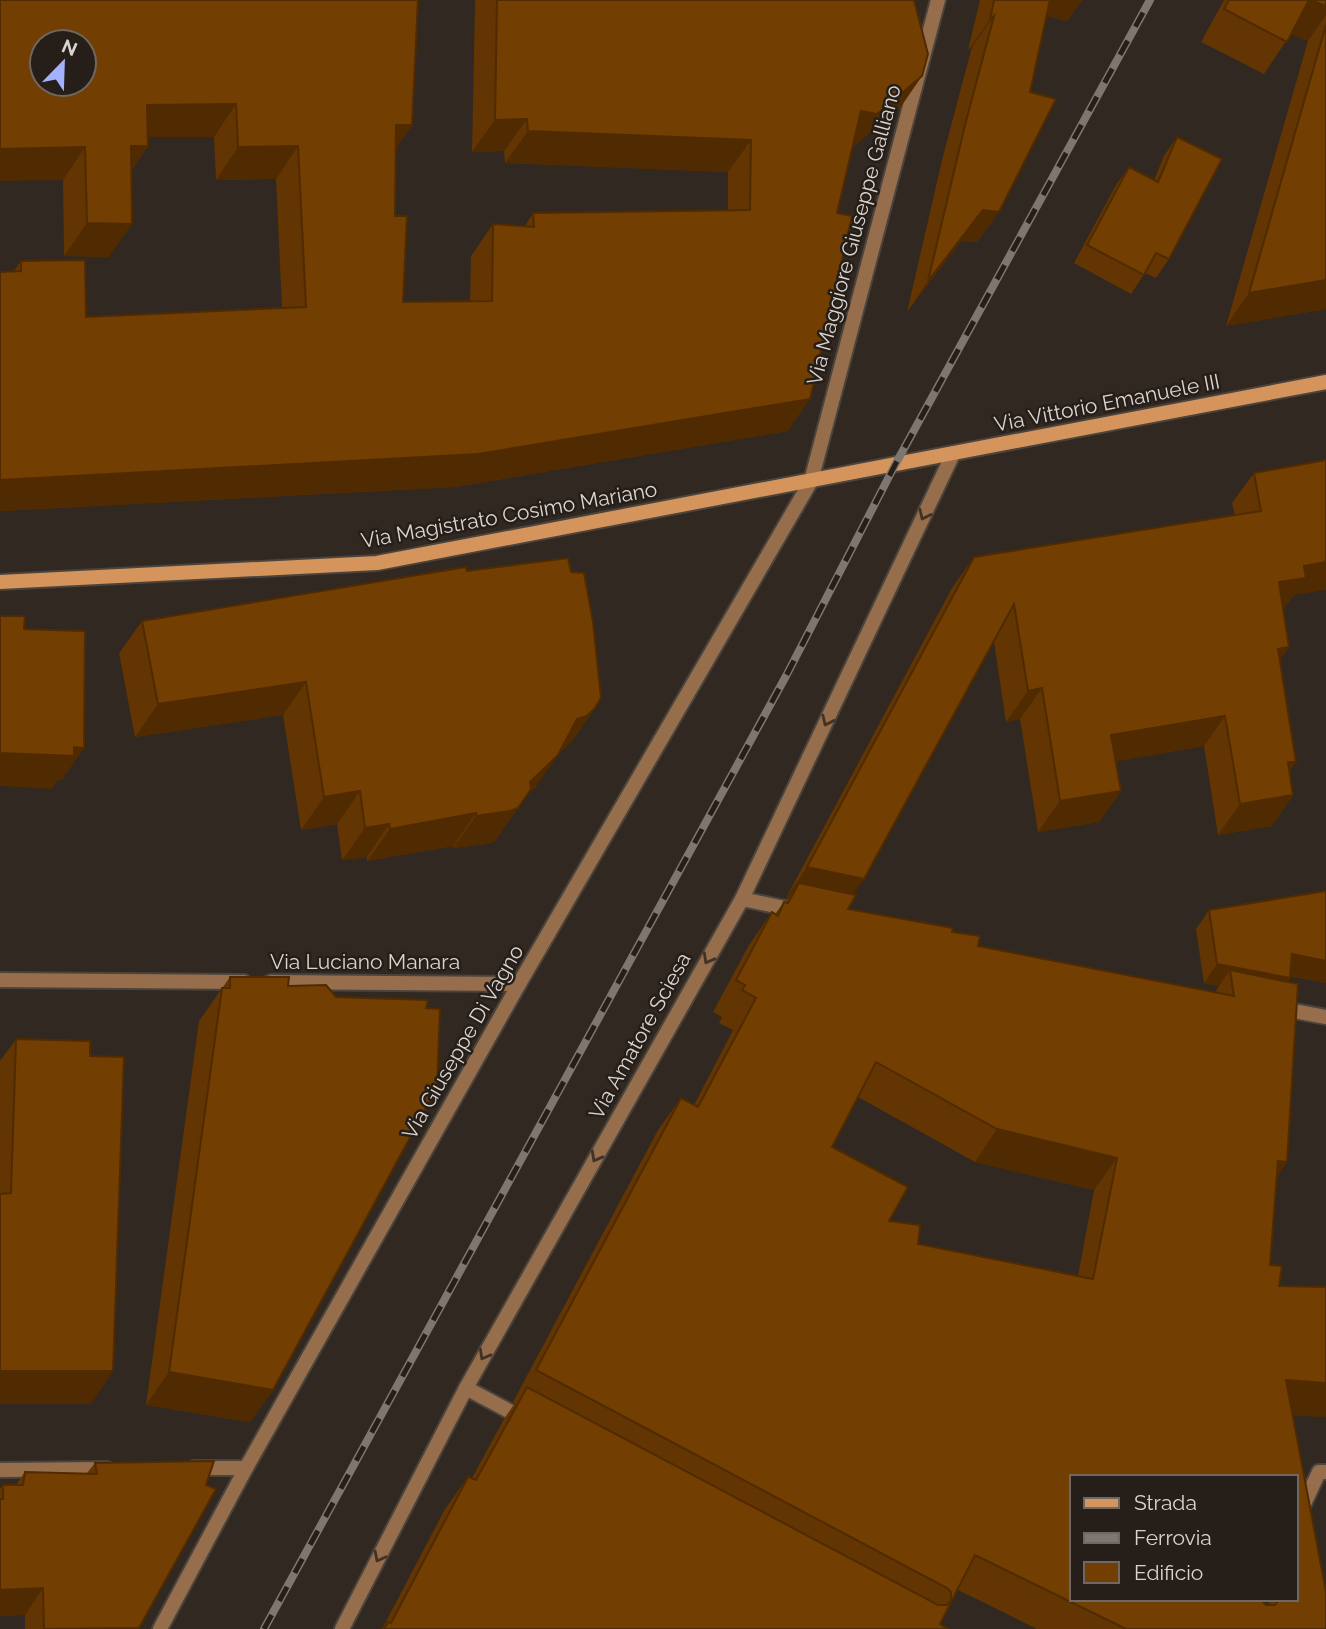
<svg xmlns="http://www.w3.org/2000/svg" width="1326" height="1629" viewBox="0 0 1326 1629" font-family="Raleway,sans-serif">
  <rect width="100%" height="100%" fill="#302821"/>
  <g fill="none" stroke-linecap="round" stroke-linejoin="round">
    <g stroke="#4b443d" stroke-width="18">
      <g id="street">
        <path d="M742 899 799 911"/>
        <path d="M0 980 244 982"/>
        <path d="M271 982 519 984"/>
        <path d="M1278 1008 1326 1017"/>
        <path d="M466 1388 526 1420"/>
        <path d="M194 1468H246"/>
        <path d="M0 1470 107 1469"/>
        <path d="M1296 1521 1319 1472H1326"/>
        <path d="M160 1629 246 1468 519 984 811 481 938 0"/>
        <path d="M342 1629 466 1388 742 899 953 454"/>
      </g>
    </g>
    <g stroke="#4b443d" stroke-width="18">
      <path id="secondary" d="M0 582 377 563 1326 382"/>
    </g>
    <use href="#street" stroke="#966e4c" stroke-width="14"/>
    <use href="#secondary" stroke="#d5945c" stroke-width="14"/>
    <g stroke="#7e7771" stroke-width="8">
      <path id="rail" d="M264 1629 786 676 895 465 1150 0"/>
    </g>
    <use href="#rail" stroke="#261e18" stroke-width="5" stroke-dasharray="16" stroke-linecap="butt"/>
  </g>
  <g fill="#623502" fill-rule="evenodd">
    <path d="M0 0 412 125 396 148 395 216 403 302H470L471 256 493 224 525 226 533 213 728 210V172L505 163 504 151 472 152 475 0H914L900 108 854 146H853L788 431 455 487 0 511 14 271 21 261 86 317 282 308 276 179 216 180 214 137H148V146L132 170 109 257 64 256 63 180Z"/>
    <path d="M980 0H1082L1067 21 1046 16 999 212 977 242 961 241 907 312 943 156 972 47 968 50Z"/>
    <path d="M1224 0H1326V309L1226 326 1308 41 1291 34 1264 74 1201 42Z"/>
    <path d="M1177 137 1169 259 1156 278 1145 273 1131 294 1074 263 1116 185 1129 167 1154 180 1164 156Z"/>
    <path d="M1254 473 1294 595 1284 609H1283L1289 647 1280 659 1296 762 1289 771 1293 795 1272 826 1218 835 1204 746 1116 761 1121 791 1099 822 1038 832 1020 719 1006 722 994 642 864 879 853 894 848 909 952 932 978 946 1215 992 1219 986 1204 983 1196 929 1209 910 1326 891V983L1290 976V978L1288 982 1287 1162 1277 1177 1270 1265 1279 1286 1326 1287V1417L1292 1415 1326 1629H1037L958 1590 940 1624 948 1629H382L445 1509 468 1477 472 1478 504 1419 515 1403 513 1402 658 1130 681 1098 694 1105 733 1030 719 1023 722 1017 713 1012 749 945 772 912 775 914 784 902H786L788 899 786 898 952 588 974 557 1235 515 1232 503ZM858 1097 975 1162 1094 1190 1078 1276 918 1244 889 1221 832 1147ZM1072 1477H1296V1599H1270L1269 1605H1266Z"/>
    <path d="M467 571 595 708 572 741 564 749 560 750 535 788 526 796 495 841 487 844 453 848V846L367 861V857L342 860 337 824 301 830 283 715 135 737 119 653 142 621Z"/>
    <path d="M230 977 288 986 273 1390 250 1422 146 1405 199 1021Z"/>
    <path d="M16 1039 90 1056 113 1371 91 1404H0V1061Z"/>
    <path d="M95 1463 139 1629H25V1615L0 1616V1489L3 1485H16L25 1472 87 1473Z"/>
  </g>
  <g fill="#502b01">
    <path d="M1041 0H1082L1067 21 1032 13Z"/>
    <path d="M1309 0 1326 6V15L1308 41 1286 32Z"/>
    <path d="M994 16 972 47 968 50 990 20Z"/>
    <path d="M922 76 900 108 854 146 838 143 861 111Z"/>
    <path d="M236 104 214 137H125L147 105Z"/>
    <path d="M527 119 504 151 472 152 495 120Z"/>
    <path d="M396 125H412L389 158Z"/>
    <path d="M528 131 751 140 728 172 505 163Z"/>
    <path d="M131 146H148L126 178Z"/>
    <path d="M298 146 276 179 216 180 238 147Z"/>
    <path d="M85 147 63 180 0 181V149Z"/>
    <path d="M983 210 999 212 977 242 961 241 907 312 928 281Z"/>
    <path d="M87 223 132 224 109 257 64 256Z"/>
    <path d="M1326 280V309L1226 326 1249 293Z"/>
    <path d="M810 399 788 431 455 487 0 511V480Z"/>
    <path d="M1326 562V590L1294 595 1284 609 1257 613 1279 582 1304 566Z"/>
    <path d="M1289 647 1267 677 1278 649Z"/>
    <path d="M306 682 283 715 135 737 158 704Z"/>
    <path d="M1042 688 1020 719 1006 722 1028 691Z"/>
    <path d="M595 708 572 741 564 749 554 752 577 719Z"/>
    <path d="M1225 716 1204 746 1090 766 1111 735Z"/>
    <path d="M74 747 84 748 62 780H58L52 789 0 786V753Z"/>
    <path d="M558 755 535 788 526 796 495 841 487 844 453 848 476 816 530 782Z"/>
    <path d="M1288 762H1296L1275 792Z"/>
    <path d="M360 791 337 824 301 830 324 797Z"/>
    <path d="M1121 791 1099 822 1038 832 1060 801Z"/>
    <path d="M1293 795 1272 826 1218 835 1240 804Z"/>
    <path d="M476 813 453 846 367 861 390 829Z"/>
    <path d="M389 824 367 857 342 860 365 828Z"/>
    <path d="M807 867 864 879 843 910 799 883 788 899 786 898Z"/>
    <path d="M1292 954 1326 961V983L1278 973Z"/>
    <path d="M1217 964 1290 978 1277 997 1230 970 1219 986 1204 983Z"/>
    <path d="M997 1129 1117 1158 1094 1190 975 1162Z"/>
    <path d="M1278 1161 1287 1162 1264 1195Z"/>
    <path d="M0 1371H113L91 1404H0Z"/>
    <path d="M169 1372 273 1390 250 1422 146 1405Z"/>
    <path d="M1286 1380 1326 1383V1417L1263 1413Z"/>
    <path d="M43 1588 25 1615 0 1616V1590Z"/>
  </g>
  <g fill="#723e02" stroke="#502b01" stroke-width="2" fill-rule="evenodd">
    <path d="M0 0H418L412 125H396L395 216H407L403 302 492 301 493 224 534 227 533 213 750 210 751 140 528 131 527 119 495 120 497 0H914L928 54 922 76 877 114 861 111 837 213 852 216 810 399 478 454 0 480V272L21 271V261L85 260 86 317 306 307 298 146 238 147 236 104 147 105 148 146H131L132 224 87 223 85 147 0 149ZM42 42H84V84H42Z"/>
    <path d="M994 0H1050L1030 92 1056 99 999 212 983 210 928 281 965 125 994 16 990 20Z"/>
    <path d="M1229 0H1309L1287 42 1224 9Z"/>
    <path d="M1311 0H1326V6Z"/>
    <path d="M1326 25V280L1249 293Z"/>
    <path d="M1177 137 1222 159 1169 259 1156 253 1144 275 1087 245 1129 167 1158 182Z"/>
    <path d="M1326 460V562L1304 566 1306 578 1279 582 1289 647 1278 649 1296 762H1288L1293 795 1240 804 1225 716 1111 735 1121 791 1060 801 1042 688 1028 691 1014 604 864 879 807 867 974 557 1261 511 1254 473Z"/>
    <path d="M568 558 571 572 584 573 593 622 601 698 595 708 587 716 577 719 558 755 530 782 531 789 518 808 510 811 476 816V813L390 829 389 824 365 828 360 791 324 797 306 682 158 704 142 621 466 567 467 571Z"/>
    <path d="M0 616H25L24 629 85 631 84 748 74 747V756L0 753Z"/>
    <path d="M799 883 856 895 848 909 953 928 952 932 980 936 978 946 1234 996 1230 970 1298 984 1287 1162 1278 1161 1270 1265 1282 1266 1279 1286 1326 1287V1383L1286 1380 1326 1592V1629H1126L975 1555 940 1624 948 1629H384L388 1622 391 1623 468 1477 476 1480 527 1387 938 1605H947L951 1600V1592L947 1588 536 1370 681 1098 698 1107 756 998 742 990 745 985 736 980 772 912 778 916 784 902 788 903ZM876 1062 997 1129 1117 1158 1093 1279 918 1244 920 1225 889 1221 908 1187 832 1147ZM1072 1477H1296V1599H1279L1275 1605H1266L1262 1601 1261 1599H1072Z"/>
    <path d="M1326 891V961L1292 954 1290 978 1217 964 1209 910Z"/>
    <path d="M230 977H289L288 986 326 985 336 997 428 1000 426 1008 440 1009 437 1088 273 1390 169 1372 222 988H230Z"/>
    <path d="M16 1039 90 1041V1056L124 1057 113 1371H0V1194L11 1193Z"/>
    <path d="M214 1461 206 1485 216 1489 139 1628 44 1629 43 1588 0 1590V1499H3V1485H23L25 1472 97 1474 95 1463Z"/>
  </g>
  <defs><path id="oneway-chevron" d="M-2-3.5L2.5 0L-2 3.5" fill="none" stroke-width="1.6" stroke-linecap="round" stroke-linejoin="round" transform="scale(1.75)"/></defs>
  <g stroke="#423225">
    <use href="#oneway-chevron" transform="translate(924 515) rotate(115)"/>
    <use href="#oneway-chevron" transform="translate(827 721) rotate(115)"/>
    <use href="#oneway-chevron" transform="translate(708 959) rotate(119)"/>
    <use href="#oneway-chevron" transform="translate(596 1157) rotate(119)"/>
    <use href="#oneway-chevron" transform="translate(484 1355) rotate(119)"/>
    <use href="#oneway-chevron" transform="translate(379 1557) rotate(117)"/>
  </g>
  <g text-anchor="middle" stroke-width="5" stroke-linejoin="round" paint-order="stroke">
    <g font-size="21" fill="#dad4d0" stroke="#261e18">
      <text transform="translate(854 235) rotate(-75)" y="7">Via Maggiore Giuseppe Galliano</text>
      <text transform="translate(1107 403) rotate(-11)" y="7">Via Vittorio Emanuele III</text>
      <text transform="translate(509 515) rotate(-10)" y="7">Via Magistrato Cosimo Mariano</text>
      <text x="365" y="969">Via Luciano Manara</text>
      <text transform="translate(640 1036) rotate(-61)" y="7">Via Amatore Sciesa</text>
      <text transform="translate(463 1042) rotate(-60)" y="7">Via Giuseppe Di Vagno</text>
    </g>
  </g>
  <rect x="1070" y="1475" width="228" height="126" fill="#261e18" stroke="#6e6762" stroke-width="2"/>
  <rect x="1084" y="1498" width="35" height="10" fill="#d5945c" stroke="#6e6762" stroke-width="2"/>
  <text x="1134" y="1510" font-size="21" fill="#dad4d0">Strada</text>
  <rect x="1084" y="1533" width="35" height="10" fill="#7e7771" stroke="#6e6762" stroke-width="2"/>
  <text x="1134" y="1545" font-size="21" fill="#dad4d0">Ferrovia</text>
  <rect x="1084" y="1562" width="35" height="21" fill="#723e02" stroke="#6e6762" stroke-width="2"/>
  <text x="1134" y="1580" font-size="21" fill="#dad4d0">Edificio</text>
  <g transform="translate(63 63) rotate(23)"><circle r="33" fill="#261e18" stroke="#6e6762" stroke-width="2"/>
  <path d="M0-5L12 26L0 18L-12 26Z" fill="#a2b2fd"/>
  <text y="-10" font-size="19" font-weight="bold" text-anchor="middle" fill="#dad4d0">N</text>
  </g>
</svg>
